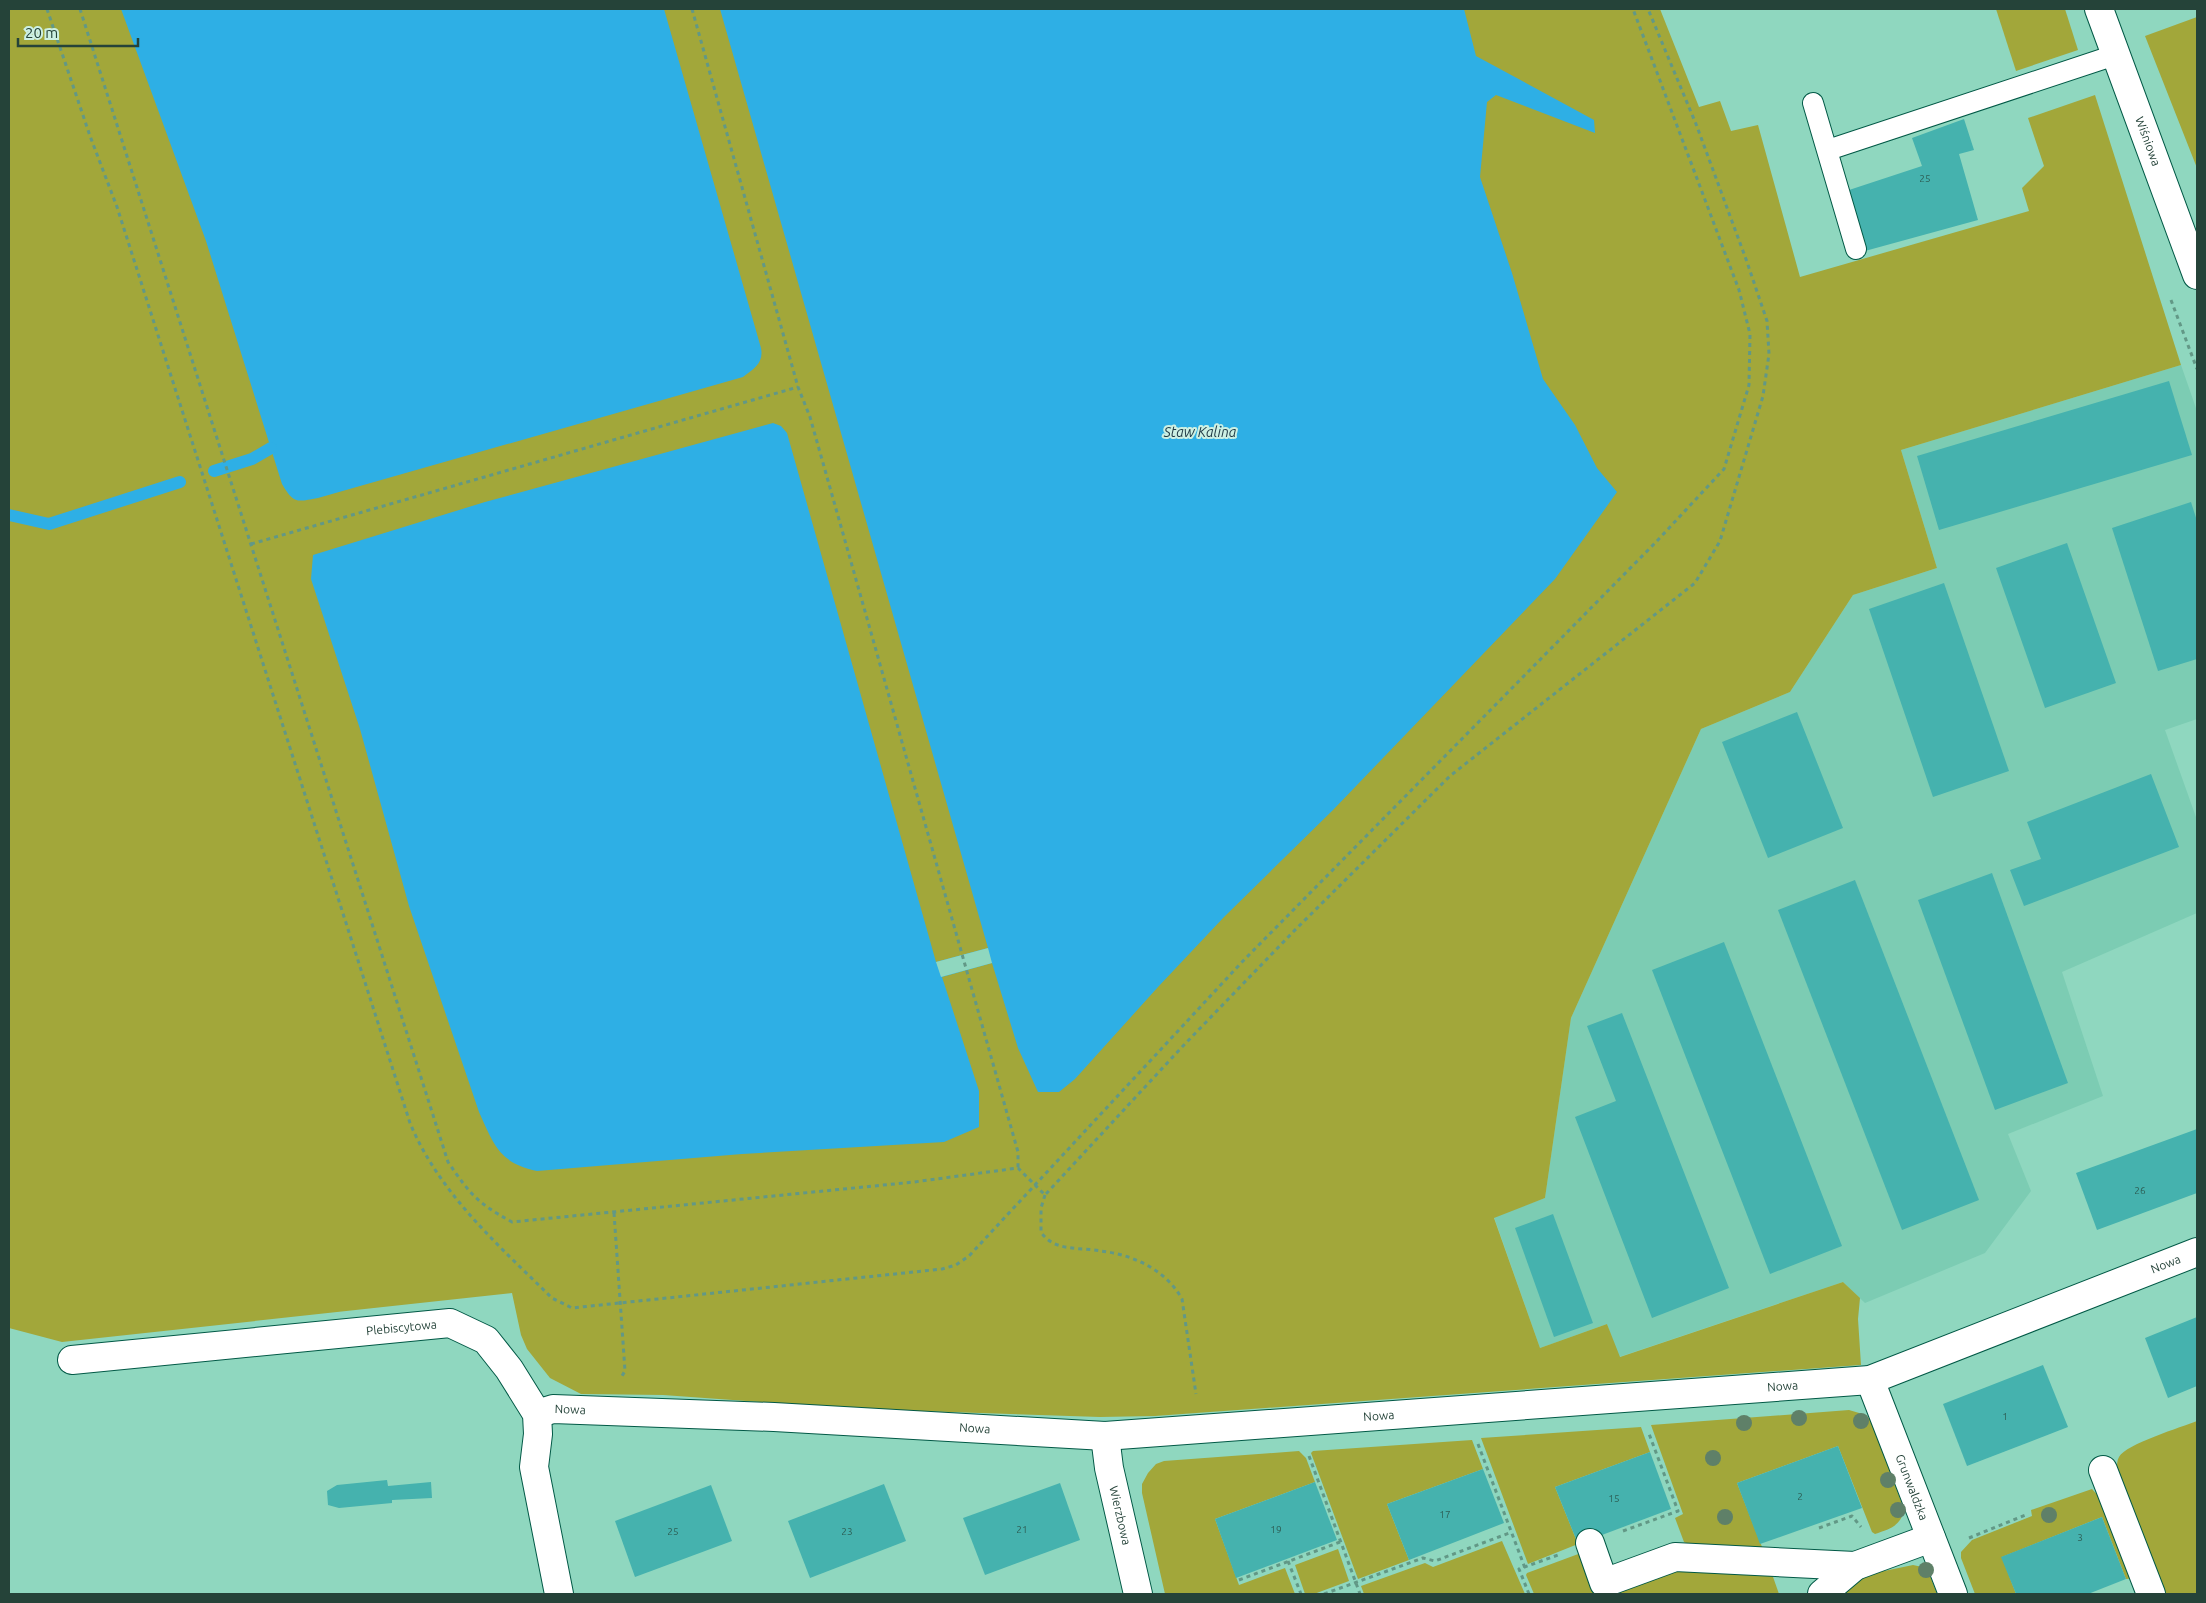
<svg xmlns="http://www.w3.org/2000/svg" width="2206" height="1603" viewBox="0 0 2206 1603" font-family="Ubuntu,sans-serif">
  <rect width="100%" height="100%" fill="#8fd7bf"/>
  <path fill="#7cccb3" d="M2181 365 2197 411V719L2165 730 2197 820V913L2062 972 2103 1096 2008 1134 2031 1191 1985 1253 1865 1303 1843 1282 1619 1357 1607 1324 1540 1348 1494 1217 1545 1198 1571 1018 1701 729 1790 692 1853 595 1937 568 1901 450Z"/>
  <g fill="#a2a73a">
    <path d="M9 9H1660L1699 107 1720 101 1731 131 1758 125 1800 277 2029 211 2022 188 2044 166 2028 118 2095 95 2181 365 1901 450 1937 568 1853 595 1790 692 1701 729 1571 1018 1545 1198 1494 1218 1540 1348 1607 1324 1620 1357 1843 1282 1860 1298 1858 1319 1861 1365 1155 1416 1100 1417 858 1409 663 1395 581 1394 550 1378 527 1349 521 1335 512 1293 62 1342 9 1328Z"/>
    <path d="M1996 9H2065L2078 50 2016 71Z"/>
    <path d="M2197 17V168L2145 36Z"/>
    <path d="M1849 1410 1866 1415 1871 1421 1904 1509C1901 1526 1890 1529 1875 1534L1872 1532 1838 1446 1737 1483 1764 1552 1688 1544 1684 1542 1675 1518 1683 1514 1651 1425Z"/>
    <path d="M2197 1421V1594H2166L2117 1468C2117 1465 2117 1460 2119 1457 2126 1444 2182 1427 2197 1421Z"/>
    <path d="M1641 1427 1650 1452 1555 1487 1578 1544 1528 1564 1481 1438Z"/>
    <path d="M1472 1440 1483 1469 1387 1504 1409 1560 1358 1579 1311 1453 1313 1451Z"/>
    <path d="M1299 1451 1306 1458 1315 1482 1215 1519 1239 1585 1285 1568 1295 1594H1165L1142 1493V1484L1148 1473 1156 1464 1164 1461Z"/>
    <path d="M2092 1489 2110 1509 2137 1578 2126 1579 2102 1517 2002 1557 2016 1594H1975L1961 1558V1552L1972 1540 2032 1516 2031 1510Z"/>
    <path d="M1502 1541 1525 1594H1364L1361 1586 1425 1563 1433 1567Z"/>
    <path d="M1338 1549 1349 1581 1314 1594H1305L1295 1565Z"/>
    <path d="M1581 1553 1596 1594H1534L1526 1575 1527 1573Z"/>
    <path d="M1882 1565 1884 1571 1913 1565 1927 1568 1937 1594H1838L1862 1573Z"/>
    <path d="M1676 1567 1772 1574 1779 1594H1604Z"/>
  </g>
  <g fill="#2eafe5">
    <path d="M121 9H664L761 348C764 363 754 369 743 377L318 498C296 502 294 504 282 484L206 241Z"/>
    <path d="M720 9H1464L1476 56 1594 120 1595 133 1496 95 1487 102 1480 177 1512 273 1543 379 1575 425 1597 468 1617 492 1555 579 1333 810 1224 917 1158 987 1075 1079 1059 1092H1038L1018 1048 992 963 942 977 979 1091V1127L944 1142 742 1154 537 1171C499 1163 494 1145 479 1112L409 906 360 729 311 579 313 555 485 502 773 423 781 426 787 433 936 962 988 948Z"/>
  </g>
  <path fill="#8fd7bf" d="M988 948 992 963 941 977 936 962Z"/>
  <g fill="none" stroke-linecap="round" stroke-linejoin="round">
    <g stroke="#2eafe5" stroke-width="12">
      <path d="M214 471 252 459 271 448"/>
      <path d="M9 515 49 524 180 482"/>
    </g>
  </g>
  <g fill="#45b2ae">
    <path d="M1964 119 1974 150 1959 154 1978 220 1865 251 1846 191 1922 166 1912 138Z"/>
    <path d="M2169 381 2192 455 1939 530 1917 456Z"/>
    <path d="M2191 502 2197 521V659L2158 671 2112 528Z"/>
    <path d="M2067 543 2116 683 2045 708 1996 568Z"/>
    <path d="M1944 583 2009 771 1933 797 1869 609Z"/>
    <path d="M1797 712 1843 828 1768 858 1722 742Z"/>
    <path d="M2151 774 2179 847 2024 906 2010 870 2041 859 2027 822Z"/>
    <path d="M1992 873 2068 1083 1995 1110 1918 900Z"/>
    <path d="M1855 880 1979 1200 1902 1230 1778 910Z"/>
    <path d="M1724 942 1842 1246 1770 1274 1652 970Z"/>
    <path d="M1622 1013 1729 1288 1652 1318 1575 1117 1616 1101 1587 1026Z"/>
    <path d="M2197 1129V1193L2097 1230 2076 1173Z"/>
    <path d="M1553 1214 1593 1323 1554 1337 1515 1228Z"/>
    <path d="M2197 1317V1386L2168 1398 2145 1338Z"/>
    <path d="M2043 1365 2068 1427 1967 1466 1943 1404Z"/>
    <path d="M1838 1446 1862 1508 1760 1544 1737 1483Z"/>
    <path d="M1650 1452 1671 1509 1578 1544 1555 1487Z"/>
    <path d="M1483 1469 1504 1523 1409 1560 1387 1504Z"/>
    <path d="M387 1480 388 1486 431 1482 432 1498 392 1500V1503L339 1508 328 1505 327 1491 337 1485Z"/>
    <path d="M1315 1482 1337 1540 1236 1578 1215 1519Z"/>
    <path d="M1060 1483 1080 1540 985 1575 963 1518Z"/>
    <path d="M884 1484 906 1541 810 1578 788 1521Z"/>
    <path d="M711 1485 732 1541 635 1577 615 1521Z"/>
    <path d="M2102 1517 2126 1579 2088 1594H2016L2001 1557Z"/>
  </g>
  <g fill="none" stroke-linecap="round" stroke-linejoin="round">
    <g stroke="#025946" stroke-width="22">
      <g id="lane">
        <path d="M1813 103 1856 249"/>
        <path d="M1828 150 2115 55"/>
      </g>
    </g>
    <g stroke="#025946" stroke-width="30">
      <g id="street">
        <path id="s1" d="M2099 9 2197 275"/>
        <path id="s2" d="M72 1360 450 1323 486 1340 509 1369 537 1414 538 1434 534 1467 559 1594"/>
        <path id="s3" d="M1870 1380 1953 1594"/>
        <path id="s4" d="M537 1414 553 1409 774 1417 1105 1436 1870 1380 2197 1252"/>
        <path id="s5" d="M1105 1436 1109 1468 1138 1594"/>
        <path d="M2103 1470 2151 1594"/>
        <path d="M1590 1543 1604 1583 1675 1557 1855 1566"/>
        <path d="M1822 1594 1855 1566 1931 1538"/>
      </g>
    </g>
    <g stroke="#629886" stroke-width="3" stroke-dasharray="4 4" stroke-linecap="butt">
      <path d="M47 9 90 136 117 207 410 1123C439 1193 499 1246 552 1298L572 1308 942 1269 956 1265 969 1256 1242 962 1656 542 1724 469 1749 385 1750 334 1739 290 1633 9"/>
      <path d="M80 9 448 1162C470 1194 477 1203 512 1222L914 1182 1018 1168 1045 1195 1182 1047 1294 931 1450 776 1695 583 1720 541 1763 396 1769 354 1767 321 1747 262 1696 124 1648 9"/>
      <path d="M692 9 798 387 810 417 1018 1152V1168"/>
      <path d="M2171 300 2197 369"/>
      <path d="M251 544 798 387"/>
      <path d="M1045 1195 1041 1208V1232C1054 1252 1080 1247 1101 1251 1134 1255 1166 1270 1182 1299L1196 1394"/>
      <path d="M614 1213 625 1371 622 1376"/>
      <path d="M1478 1444 1525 1568"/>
      <path d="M1309 1456 1360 1594"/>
      <path d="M1819 1528 1852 1516 1861 1527"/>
      <path d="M1623 1531 1678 1511 1648 1431"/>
      <path d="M1969 1538 2028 1514"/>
      <path d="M1288 1561 1301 1594"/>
      <path d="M1239 1580 1340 1542"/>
      <path d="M1324 1594 1423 1558 1435 1561 1512 1532"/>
      <path d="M1529 1594 1519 1569 1558 1555"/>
    </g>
    <use href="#lane" stroke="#fff" stroke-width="20"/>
    <use href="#street" stroke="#fff" stroke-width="28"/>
  </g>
  <g fill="#5f8068">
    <circle cx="1799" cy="1418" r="8"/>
    <circle cx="1861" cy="1421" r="8"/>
    <circle cx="1744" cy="1423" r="8"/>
    <circle cx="1713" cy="1458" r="8"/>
    <circle cx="1888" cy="1480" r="8"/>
    <circle cx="1898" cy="1510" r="8"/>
    <circle cx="2049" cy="1515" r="8"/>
    <circle cx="1725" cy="1517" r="8"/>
    <circle cx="1926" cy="1570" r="8"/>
  </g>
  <g text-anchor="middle" stroke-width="4" stroke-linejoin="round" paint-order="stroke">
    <g font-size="10" fill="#2d5f56">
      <text x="1925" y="182">25</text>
      <text x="2140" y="1194">26</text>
      <text x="2005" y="1420">1</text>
      <text x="1800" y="1500">2</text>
      <text x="1614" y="1502">15</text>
      <text x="1445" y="1518">17</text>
      <text x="1022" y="1533">21</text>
      <text x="1276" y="1533">19</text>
      <text x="673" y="1535">25</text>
      <text x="847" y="1535">23</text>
      <text x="2080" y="1541">3</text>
    </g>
    <g font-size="12" fill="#254339" stroke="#cdf0e3">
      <text dy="4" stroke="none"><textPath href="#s1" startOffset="141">Wiśniowa</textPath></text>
      <text dy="4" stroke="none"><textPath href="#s4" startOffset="1654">Nowa</textPath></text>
      <text dy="4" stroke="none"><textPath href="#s2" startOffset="331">Plebiscytowa</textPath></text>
      <text dy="4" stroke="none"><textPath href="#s4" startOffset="1249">Nowa</textPath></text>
      <text dy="4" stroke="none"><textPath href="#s4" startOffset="34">Nowa</textPath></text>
      <text dy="4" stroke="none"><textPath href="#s4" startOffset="844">Nowa</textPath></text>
      <text dy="4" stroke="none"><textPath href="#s4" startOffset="439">Nowa</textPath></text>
      <text dy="4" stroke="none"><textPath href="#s3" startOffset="115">Grunwaldzka</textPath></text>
      <text dy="4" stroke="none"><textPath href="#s5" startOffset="81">Wierzbowa</textPath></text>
    </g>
    <g font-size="14" font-style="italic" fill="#1f3945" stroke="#cdf0e3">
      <text x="1200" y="437">Staw Kalina</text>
    </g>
  </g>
  <rect width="2206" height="1603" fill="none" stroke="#254339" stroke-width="20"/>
  <path d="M18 38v8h120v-8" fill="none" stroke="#254339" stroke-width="2.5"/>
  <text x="25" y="38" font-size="15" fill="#254339" stroke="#cdf0e3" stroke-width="4" paint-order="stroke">20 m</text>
</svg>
